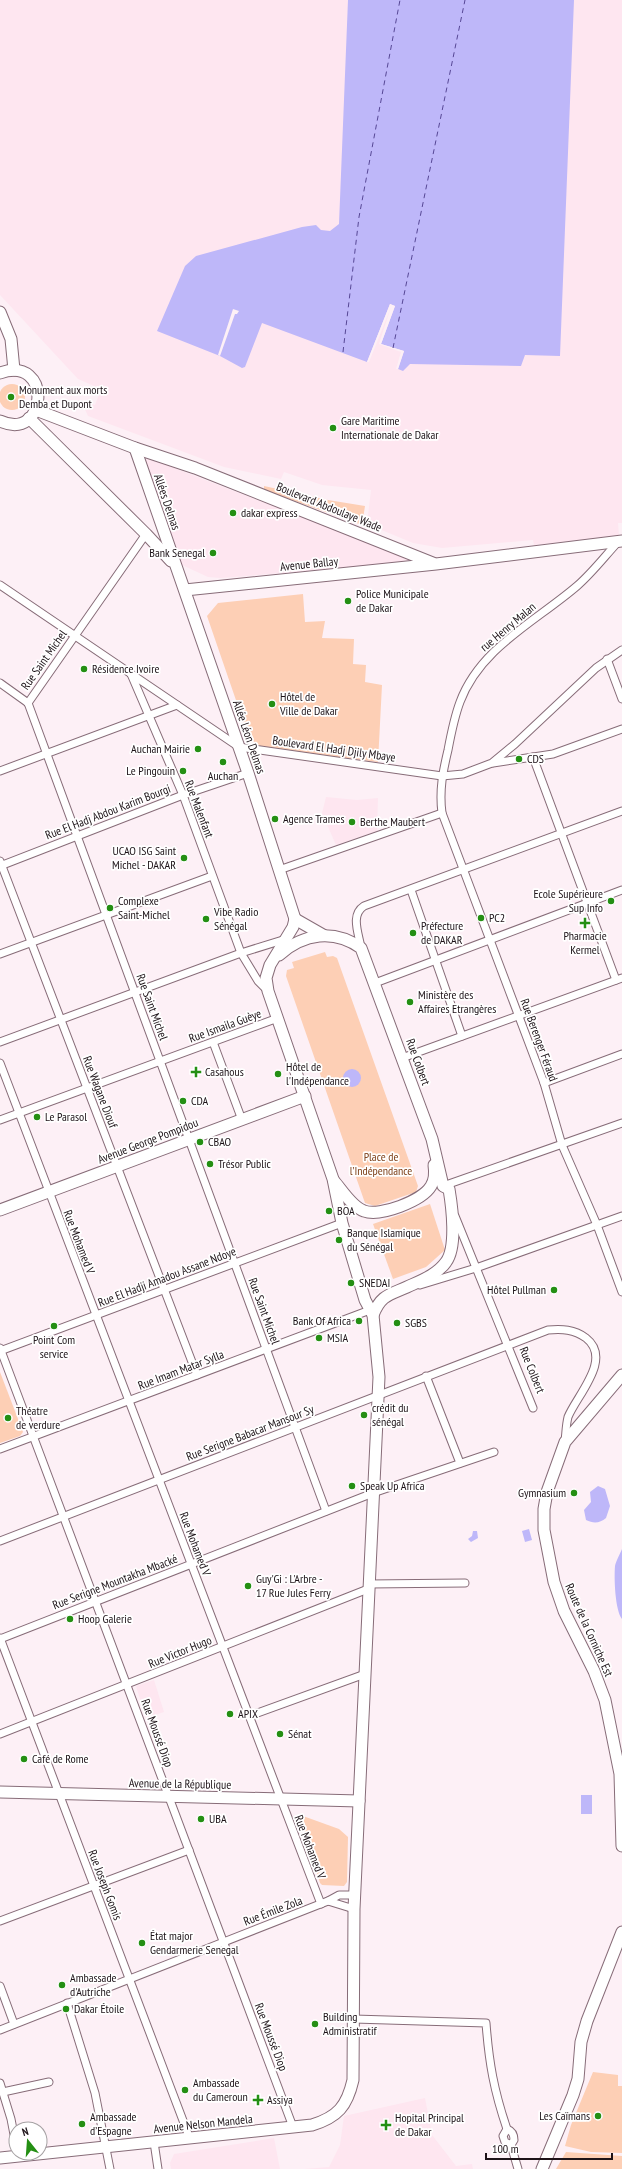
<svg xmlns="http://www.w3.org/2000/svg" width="622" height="2169" viewBox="0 0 622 2169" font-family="'PT Sans Narrow',sans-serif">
  <rect width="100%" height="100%" fill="#fdf0f6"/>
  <g fill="#fee6f0">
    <path d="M0 0H622V523H618L619 536 534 545 533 540 442 548 413 543 367 524 371 490 322 485 284 472 281 479 224 467 88 416 81 401 95 405 101 389 78 379 0 295Z"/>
    <path d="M143 456 419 562 221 578 208 577 182 565 177 558Z"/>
    <path d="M326 797 357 800 378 798 377 831 336 845 322 813Z"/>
    <path d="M154 1680 164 1712 146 1718 136 1686Z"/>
    <path d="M425 2098 432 2135 456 2166 472 2164 473 2169H304L329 2167 340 2145 344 2116Z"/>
    <path d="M274 2138 280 2169H171L170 2163 174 2154Z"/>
  </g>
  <g fill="#fdcfb5">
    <circle cx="12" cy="397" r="13"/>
    <path d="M264 486 328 500 365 506 362 525 264 490Z"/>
    <path d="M303 594 305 622 325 621 322 638 354 639 353 664 366 665 365 682 382 685 378 762 263 748 249 738 207 616 218 603Z"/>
    <path d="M325 952 327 957 333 956 337 958 418 1186 416 1192 375 1206 365 1203 286 976 287 970 294 968 292 962Z"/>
    <path d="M430 1204 445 1250 426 1267 393 1279 373 1224Z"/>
    <path d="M0 1372 23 1432 20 1436 0 1443Z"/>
    <path d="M303 1816 339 1829 348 1837 347 1882 344 1886 322 1885 320 1883 301 1820Z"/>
    <path d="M593 2072 618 2075V2086H622V2153L591 2152 565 2146 571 2125Z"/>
    <path d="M566 2152 622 2156V2169H556Z"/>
  </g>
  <g fill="#beb7f9">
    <path d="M348 0H574L560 356 525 355 521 366 410 364 403 371 398 369 404 351 381 344 395 306 390 304 367 362 262 323 245 367 242 368 220 356 157 331 185 266 196 256 302 227 316 225 321 230 330 231 339 224Z"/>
    <circle cx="352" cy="1078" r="9"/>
    <path d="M598 1486 605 1489 610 1506 606 1518C600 1523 594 1524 586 1520L584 1510 591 1502 590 1492Z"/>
    <path d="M529 1529 532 1540 525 1542 522 1531Z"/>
    <path d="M473 1531H477L478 1538 471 1542 468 1539 472 1536Z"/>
    <path d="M622 1549V1619C615 1610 614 1578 615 1566 616 1561 620 1554 622 1549Z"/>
    <rect x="581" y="1795" width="11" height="19"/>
  </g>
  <g fill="#fdf0f6">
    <path d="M390 304 395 306 381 344 404 351 398 369H396L401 352 379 344 391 307 369 362H367Z"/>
    <path d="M233 309 239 311 237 314H235L220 356 218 355Z"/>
  </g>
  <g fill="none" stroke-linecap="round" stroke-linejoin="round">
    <g stroke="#564795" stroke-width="1" stroke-dasharray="5 4" stroke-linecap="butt">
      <path d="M393 348 465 0"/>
      <path d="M343 352 359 217 400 0"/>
    </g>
    <g stroke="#876c78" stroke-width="9">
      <g id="street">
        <path d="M618 542C605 556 592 573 577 586 535 622 480 648 460 702 454 718 451 734 448 750 443 771 439 790 442 813L544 1083 562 1145 597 1225 622 1292"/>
        <path d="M0 585 239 747 442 776 463 774 492 763 515 744 596 668 622 650"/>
        <path d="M607 659 622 699"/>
        <path d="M131 674 183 795 241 953 258 981 268 991"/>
        <path d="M0 683 28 703"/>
        <path d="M28 703 326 1511"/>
        <path d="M28 703 146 534"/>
        <path d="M533 757 616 980"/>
        <path d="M493 763 553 754 622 729"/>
        <path d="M0 771 177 705"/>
        <path d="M0 861 197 1375"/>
        <path d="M0 866 183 795 248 773"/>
        <path d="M279 870 442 813"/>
        <path d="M411 890 462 1036"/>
        <path d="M361 948C359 934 350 915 364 906L622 811"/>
        <path d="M0 954 212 876"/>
        <path d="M375 983 622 890"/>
        <path d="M0 1042 241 953 286 939"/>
        <path d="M213 1042 242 1120"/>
        <path d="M402 1058 622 978"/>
        <path d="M0 1063 321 1904"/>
        <path d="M544 1083 622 1054"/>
        <path d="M0 1120 278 1018"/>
        <path d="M443 1186 622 1123"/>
        <path d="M455 1216 533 1408"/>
        <path d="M420 1285 476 1268 622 1216"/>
        <path d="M0 1348 293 2127"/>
        <path d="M0 1351 342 1223"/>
        <path d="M426 1376 460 1463"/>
        <path d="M0 1449 370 1310"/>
        <path d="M0 1541 548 1330C562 1329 574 1329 586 1338 613 1359 577 1395 568 1417 566 1425 566 1433 565 1441"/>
        <path d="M369 1584 465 1583"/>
        <path d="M0 1638 190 2139"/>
        <path d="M0 1639 373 1493 494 1452"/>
        <path d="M249 1716 365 1674"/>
        <path d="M0 1734 368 1589"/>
        <path d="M328 1901 354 1909"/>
        <path d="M0 1921 189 1850"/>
        <path d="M0 1986 14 2024"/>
        <path d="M67 2003 95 2093 110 2169"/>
        <path d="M354 2019 486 2023C489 2063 494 2091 507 2129 512 2131 514 2134 514 2140L511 2145"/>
        <path d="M0 2030 328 1901 339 1895H355"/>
        <path d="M0 2083 11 2119 16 2145"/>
        <path d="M3 2092 49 2082"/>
        <path d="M507 2129 503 2136 505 2142 511 2145 518 2169"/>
        <path d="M154 2142 158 2169"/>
      </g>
    </g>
    <g stroke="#876c78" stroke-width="13">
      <g id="secondary">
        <path d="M0 312 11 339 14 370"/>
        <path d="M0 373C53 354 48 443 0 421"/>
        <path d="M36 410 135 448 195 468 433 563"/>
        <path d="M29 418 146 534 171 561"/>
        <path d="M135 448 248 773 295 919"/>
        <path d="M185 590 436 564 622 541"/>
        <path d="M295 919 323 935"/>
        <path d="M279 955C304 933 334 929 361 948L432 1139 443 1186 449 1189C452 1207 457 1247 446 1262 437 1275 420 1281 407 1287 389 1295 381 1295 373 1315"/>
        <path d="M334 1181C342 1190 352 1207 364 1211 380 1217 422 1201 431 1186 435 1180 435 1172 434 1165"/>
        <path d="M0 1210 305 1096"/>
        <path d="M622 1375 565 1442 547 1492 544 1509V1530L554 1582 564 1611 594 1671 605 1700 620 1774 622 1846"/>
        <path d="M0 1792 359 1801"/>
        <path d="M0 2158 312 2125C338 2117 347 2106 353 2080L354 1909 379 1377 373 1315 365 1300 342 1223 333 1179 268 991 266 978 270 965 293 927 295 919"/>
        <path d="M542 2169 573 2095 578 2079 581 2042 587 2021 622 1932"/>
      </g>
    </g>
    <use href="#street" stroke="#fff" stroke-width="7"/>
    <use href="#secondary" stroke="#fff" stroke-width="11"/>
  </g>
  <g fill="#248f13" stroke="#fff" stroke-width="1.5">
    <circle cx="11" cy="397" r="4"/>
    <circle cx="333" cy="428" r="4"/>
    <circle cx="233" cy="513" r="4"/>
    <circle cx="213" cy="553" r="4"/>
    <circle cx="348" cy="601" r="4"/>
    <circle cx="84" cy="669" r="4"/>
    <circle cx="272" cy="704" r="4"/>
    <circle cx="198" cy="749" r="4"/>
    <circle cx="519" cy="759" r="4"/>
    <circle cx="223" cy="762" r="4"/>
    <circle cx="183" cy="771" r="4"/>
    <circle cx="275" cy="819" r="4"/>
    <circle cx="352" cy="822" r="4"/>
    <circle cx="184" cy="858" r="4"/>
    <circle cx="611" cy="901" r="4"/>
    <circle cx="110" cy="908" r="4"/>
    <circle cx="481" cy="918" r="4"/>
    <circle cx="206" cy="919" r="4"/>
    <path d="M583 917h4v4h4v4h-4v4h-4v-4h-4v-4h4z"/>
    <circle cx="413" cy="933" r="4"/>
    <circle cx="410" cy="1002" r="4"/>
    <path d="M194 1066h4v4h4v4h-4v4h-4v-4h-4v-4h4z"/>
    <circle cx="278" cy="1074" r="4"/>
    <circle cx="183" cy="1101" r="4"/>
    <circle cx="37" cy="1117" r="4"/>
    <circle cx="200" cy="1142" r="4"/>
    <circle cx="210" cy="1164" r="4"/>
    <circle cx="329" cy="1211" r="4"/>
    <circle cx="339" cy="1240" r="4"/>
    <circle cx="351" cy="1283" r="4"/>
    <circle cx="554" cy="1290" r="4"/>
    <circle cx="359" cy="1321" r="4"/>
    <circle cx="397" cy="1323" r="4"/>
    <circle cx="54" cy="1326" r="4"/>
    <circle cx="319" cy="1338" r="4"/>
    <circle cx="364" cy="1415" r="4"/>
    <circle cx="8" cy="1418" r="4"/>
    <circle cx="352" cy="1486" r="4"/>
    <circle cx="574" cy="1493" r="4"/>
    <circle cx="248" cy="1586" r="4"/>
    <circle cx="70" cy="1619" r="4"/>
    <circle cx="230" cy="1714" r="4"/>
    <circle cx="280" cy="1734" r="4"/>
    <circle cx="24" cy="1759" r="4"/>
    <circle cx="201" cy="1819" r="4"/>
    <circle cx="142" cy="1943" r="4"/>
    <circle cx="62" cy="1985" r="4"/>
    <circle cx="66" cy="2009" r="4"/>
    <circle cx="315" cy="2024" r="4"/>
    <circle cx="185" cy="2090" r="4"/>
    <path d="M256 2094h4v4h4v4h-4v4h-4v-4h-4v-4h4z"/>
    <circle cx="598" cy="2116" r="4"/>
    <circle cx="82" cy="2124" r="4"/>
    <path d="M384 2119h4v4h4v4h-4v4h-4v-4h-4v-4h4z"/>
  </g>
  <g text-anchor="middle" stroke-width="3.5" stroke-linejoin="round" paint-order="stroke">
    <g font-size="12" fill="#1d1318" stroke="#fff" text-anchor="start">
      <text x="19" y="394">Monument aux morts<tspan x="19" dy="14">Demba et Dupont</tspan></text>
      <text x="341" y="425">Gare Maritime<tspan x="341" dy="14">Internationale de Dakar</tspan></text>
      <text x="241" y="517">dakar express</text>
      <text x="205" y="557" text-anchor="end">Bank Senegal</text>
      <text x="356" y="598">Police Municipale<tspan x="356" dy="14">de Dakar</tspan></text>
      <text x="92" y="673">Résidence Ivoire</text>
      <text x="280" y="701">Hôtel de<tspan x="280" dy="14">Ville de Dakar</tspan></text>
      <text x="190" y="753" text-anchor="end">Auchan Mairie</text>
      <text x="527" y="763">CDS</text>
      <text x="175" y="775" text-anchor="end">Le Pingouin</text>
      <text x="223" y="780" text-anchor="middle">Auchan</text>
      <text x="283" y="823">Agence Trames</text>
      <text x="360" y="826">Berthe Maubert</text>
      <text x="176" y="855" text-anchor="end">UCAO ISG Saint<tspan x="176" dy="14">Michel - DAKAR</tspan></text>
      <text x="603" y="898" text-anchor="end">Ecole Supérieure<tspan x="603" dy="14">Sup Info</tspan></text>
      <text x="118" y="905">Complexe<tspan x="118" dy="14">Saint-Michel</tspan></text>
      <text x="214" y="916">Vibe Radio<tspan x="214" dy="14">Sénégal</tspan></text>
      <text x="489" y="922">PC2</text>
      <text x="421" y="930">Préfecture<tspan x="421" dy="14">de DAKAR</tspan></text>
      <text x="585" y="940" text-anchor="middle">Pharmacie<tspan x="585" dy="14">Kermel</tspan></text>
      <text x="418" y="999">Ministère des<tspan x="418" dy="14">Affaires Etrangères</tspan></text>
      <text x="286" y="1071">Hôtel de<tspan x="286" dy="14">l'Indépendance</tspan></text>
      <text x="205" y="1076">Casahous</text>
      <text x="191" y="1105">CDA</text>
      <text x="45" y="1121">Le Parasol</text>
      <text x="208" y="1146">CBAO</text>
      <text x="218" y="1168">Trésor Public</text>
      <text x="337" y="1215">BOA</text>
      <text x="347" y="1237">Banque Islamique<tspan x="347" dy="14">du Sénégal</tspan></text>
      <text x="359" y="1287">SNEDAI</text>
      <text x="546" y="1294" text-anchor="end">Hôtel Pullman</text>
      <text x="351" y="1325" text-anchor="end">Bank Of Africa</text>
      <text x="405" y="1327">SGBS</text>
      <text x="327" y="1342">MSIA</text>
      <text x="54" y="1344" text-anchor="middle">Point Com<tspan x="54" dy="14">service</tspan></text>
      <text x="372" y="1412">crédit du<tspan x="372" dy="14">sénégal</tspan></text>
      <text x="16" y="1415">Théatre<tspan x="16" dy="14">de verdure</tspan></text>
      <text x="360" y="1490">Speak Up Africa</text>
      <text x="566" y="1497" text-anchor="end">Gymnasium</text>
      <text x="256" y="1583">Guy'Gi : L'Arbre -<tspan x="256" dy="14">17 Rue Jules Ferry</tspan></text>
      <text x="78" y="1623">Hoop Galerie</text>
      <text x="238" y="1718">APIX</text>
      <text x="288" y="1738">Sénat</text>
      <text x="32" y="1763">Café de Rome</text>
      <text x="209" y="1823">UBA</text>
      <text x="150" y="1940">État major<tspan x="150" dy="14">Gendarmerie Senegal</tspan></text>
      <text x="70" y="1982">Ambassade<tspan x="70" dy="14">d'Autriche</tspan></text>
      <text x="74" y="2013">Dakar Étoile</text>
      <text x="323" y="2021">Building<tspan x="323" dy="14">Administratif</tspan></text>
      <text x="193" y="2087">Ambassade<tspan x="193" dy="14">du Cameroun</tspan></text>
      <text x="267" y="2104">Assiya</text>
      <text x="590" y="2120" text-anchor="end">Les Caïmans</text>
      <text x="90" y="2121">Ambassade<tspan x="90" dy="14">d’Espagne</tspan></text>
      <text x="395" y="2122">Hopital Principal<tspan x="395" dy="14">de Dakar</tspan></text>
    </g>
    <g font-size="12" fill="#1d1318" stroke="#fff">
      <text transform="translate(167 502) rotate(71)" y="4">Allées Delmas</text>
      <text transform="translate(329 507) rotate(22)" y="4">Boulevard Abdoulaye Wade</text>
      <text transform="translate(309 564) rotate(-6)" y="4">Avenue Ballay</text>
      <text transform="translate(508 627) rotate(-40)" y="4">rue Henry Malan</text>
      <text transform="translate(44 660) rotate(-55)" y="4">Rue Saint Michel</text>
      <text transform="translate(249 737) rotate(71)" y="4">Allée Léon Delmas</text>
      <text transform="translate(334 749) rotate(8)" y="4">Boulevard El Hadj Djily Mbaye</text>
      <text transform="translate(199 809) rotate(69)" y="4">Rue Malenfant</text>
      <text transform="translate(108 812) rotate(-21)" y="4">Rue El Hadj Abdou Karim Bourgi</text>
      <text transform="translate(152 1007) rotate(70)" y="4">Rue Saint Michel</text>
      <text transform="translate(225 1026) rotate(-20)" y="4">Rue Ismaila Guèye</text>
      <text transform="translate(539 1040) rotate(70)" y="4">Rue Berenger Féraud</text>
      <text transform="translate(418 1062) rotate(70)" y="4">Rue Colbert</text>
      <text transform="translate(100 1092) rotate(69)" y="4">Rue Wagane Diouf</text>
      <text transform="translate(148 1141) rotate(-21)" y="4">Avenue George Pompidou</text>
      <text transform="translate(79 1242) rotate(69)" y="4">Rue Mohamed V</text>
      <text transform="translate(167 1277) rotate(-21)" y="4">Rue El Hadji Amadou Assane Ndoye</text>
      <text transform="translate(264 1311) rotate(70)" y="4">Rue Saint Michel</text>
      <text transform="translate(181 1370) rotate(-21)" y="4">Rue Imam Matar Sylla</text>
      <text transform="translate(532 1370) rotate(68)" y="4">Rue Colbert</text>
      <text transform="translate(250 1433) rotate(-21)" y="4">Rue Serigne Babacar Mansour Sy</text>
      <text transform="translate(195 1544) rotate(69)" y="4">Rue Mohamed V</text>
      <text transform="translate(115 1582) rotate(-21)" y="4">Rue Serigne Mountakha Mbacké</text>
      <text transform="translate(589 1630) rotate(66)" y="4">Route de la Corniche Est</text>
      <text transform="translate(180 1652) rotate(-22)" y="4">Rue Victor Hugo</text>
      <text transform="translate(157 1733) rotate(70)" y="4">Rue Moussé Diop</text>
      <text transform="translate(180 1784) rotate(1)" y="4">Avenue de la République</text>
      <text transform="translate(310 1847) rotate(69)" y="4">Rue Mohamed V</text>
      <text transform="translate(105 1885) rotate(69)" y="4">Rue Joseph Gomis</text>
      <text transform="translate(273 1911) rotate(-21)" y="4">Rue Émile Zola</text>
      <text transform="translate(271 2037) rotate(69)" y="4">Rue Moussé Diop</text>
      <text transform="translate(203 2124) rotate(-6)" y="4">Avenue Nelson Mandela</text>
    </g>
    <g font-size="12" fill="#7e411a" stroke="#fff">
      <text x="381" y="1161">Place de<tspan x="381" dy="14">l’Indépendance</tspan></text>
    </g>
  </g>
  <g transform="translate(28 2141) rotate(343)"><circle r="19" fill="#ffffff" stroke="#a5a1a3"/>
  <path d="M0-3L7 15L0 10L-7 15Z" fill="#248f13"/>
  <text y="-6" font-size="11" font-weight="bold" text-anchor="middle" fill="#1d1318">N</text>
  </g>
  <path d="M486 2153v6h126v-6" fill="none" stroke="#1d1318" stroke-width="2"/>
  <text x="492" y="2153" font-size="12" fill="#1d1318" stroke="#ffffff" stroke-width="3" paint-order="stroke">100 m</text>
</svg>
